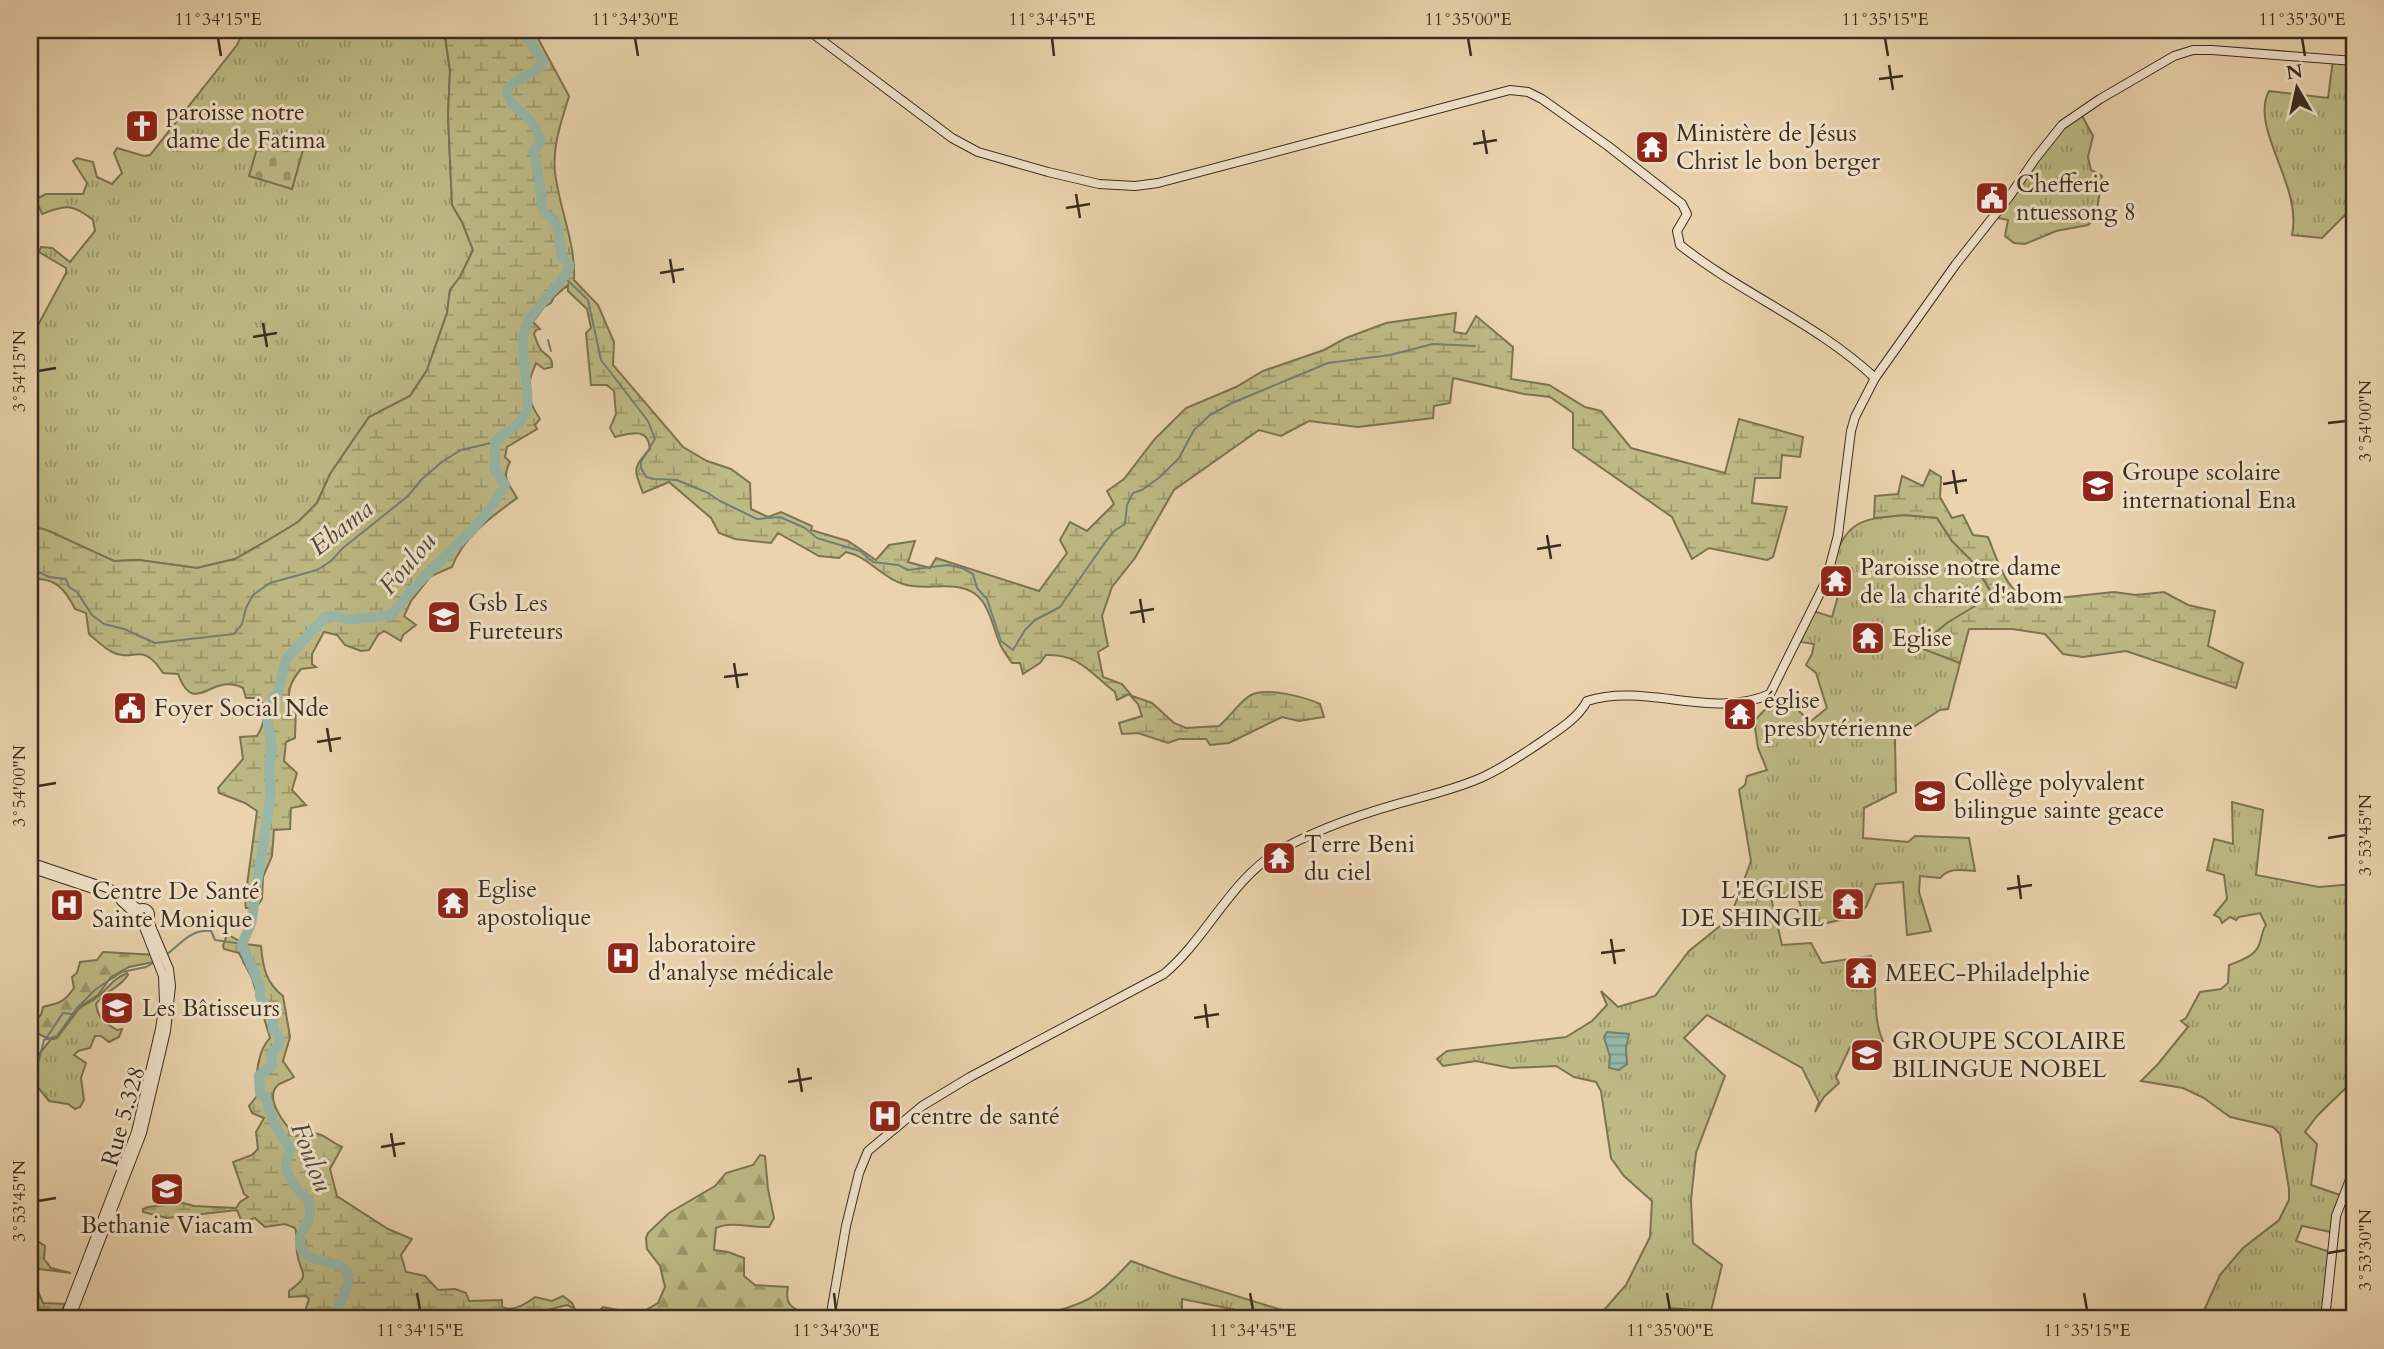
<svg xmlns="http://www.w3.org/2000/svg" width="2384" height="1349" viewBox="0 0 2384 1349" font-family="Cardo,serif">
  <defs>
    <pattern id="grass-tufts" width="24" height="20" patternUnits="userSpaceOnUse" patternTransform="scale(1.75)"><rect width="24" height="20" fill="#beba85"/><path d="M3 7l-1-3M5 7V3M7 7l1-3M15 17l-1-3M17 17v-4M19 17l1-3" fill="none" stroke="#9c986c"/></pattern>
    <pattern id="forest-firs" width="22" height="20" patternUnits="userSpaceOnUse" patternTransform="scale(1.75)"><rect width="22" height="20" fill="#beba85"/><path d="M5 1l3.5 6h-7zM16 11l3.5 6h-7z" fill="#9c986c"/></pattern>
    <pattern id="wetland-marsh" width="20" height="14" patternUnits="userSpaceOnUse" patternTransform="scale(1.75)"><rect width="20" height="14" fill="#beba85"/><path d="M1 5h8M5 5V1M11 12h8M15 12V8" fill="none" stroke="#9c986c"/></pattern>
    <pattern id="cemetery-stones" width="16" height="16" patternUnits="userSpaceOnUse" patternTransform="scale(1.75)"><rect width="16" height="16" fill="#beba85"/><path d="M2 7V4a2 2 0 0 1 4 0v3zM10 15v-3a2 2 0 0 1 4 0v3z" fill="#9c986c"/></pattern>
    <pattern id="water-rules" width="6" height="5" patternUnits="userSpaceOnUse" patternTransform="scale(1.75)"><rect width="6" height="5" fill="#98b8aa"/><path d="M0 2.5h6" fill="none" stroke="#7d968a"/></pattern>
  </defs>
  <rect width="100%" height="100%" fill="#ead3ad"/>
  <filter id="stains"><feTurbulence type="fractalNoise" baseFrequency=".00286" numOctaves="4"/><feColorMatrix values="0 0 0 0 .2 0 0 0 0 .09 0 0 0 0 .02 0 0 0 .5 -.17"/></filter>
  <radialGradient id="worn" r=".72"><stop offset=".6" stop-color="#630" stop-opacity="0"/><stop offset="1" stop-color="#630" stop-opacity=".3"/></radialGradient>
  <g fill="url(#grass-tufts)" stroke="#7c7452" stroke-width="2">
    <path d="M244 30H444L450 70 448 115 452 205 462 222 473 250 460 277 450 290 447 313 427 370 410 396 369 417 330 474 317 503 298 522 270 539 235 559 197 568 139 560 114 561 30 526V340L66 273V268L39 252 41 247 52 248 70 262 95 231 93 220C73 204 66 204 42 214L36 199 46 194H83L87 183 73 161 77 158 93 162 97 177 112 184 122 173 114 153 117 148 144 156 150 155 237 45Z"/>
    <path d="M2333 60 2354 61V206L2322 238 2292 235C2303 185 2249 129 2269 91L2328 98Z"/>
    <path d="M2080 112 2093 136 2088 157 2091 170 2102 176 2096 217 2088 225 2056 231 2025 244 2014 243 2005 236 2008 220 1994 217 2062 125Z"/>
    <path d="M1905 515 1937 518 1952 541 1973 562 1993 596 1947 623 1919 647 1960 663 1948 709 1940 710 1895 739 1896 792 1864 808 1863 838 1908 842 1915 836 1969 838 1975 871C1961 870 1950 867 1940 878L1920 876 1919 892 1931 931 1907 935 1903 882 1876 884 1866 907 1858 916 1809 927 1795 891 1771 898 1782 945 1811 943 1822 963 1871 956C1879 983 1871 1016 1883 1041L1850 1047 1836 1077 1839 1083 1824 1097 1815 1112 1819 1102 1802 1068 1707 1015 1684 1038 1725 1076 1696 1153 1691 1200 1693 1243 1722 1265 1711 1311 1669 1308 1664 1319H1596L1626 1285 1650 1237 1652 1201 1624 1176 1611 1158 1601 1091 1596 1082 1574 1077 1556 1066 1511 1068 1476 1061 1443 1066 1437 1059 1447 1051 1566 1037 1592 1021 1607 1005 1601 991 1618 1007 1655 996 1689 951 1730 918 1751 861 1739 790 1745 785 1747 776 1767 770 1758 748 1754 721 1777 697 1796 708 1810 722 1827 708 1816 673 1806 665 1812 654 1814 644 1801 642V639L1813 611 1832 617 1844 575 1830 569C1847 521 1857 519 1905 515Z"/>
    <path d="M2232 802 2263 810 2256 875 2319 887 2354 884V1080L2317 1116 2305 1132 2317 1144 2311 1185 2343 1196 2336 1233 2302 1226 2296 1241 2333 1253 2324 1319H2202V1315L2220 1275 2243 1248 2279 1220 2289 1200V1189L2280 1134 2273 1127 2230 1117 2204 1098 2183 1088 2141 1081 2158 1064 2188 1027 2181 1021 2186 1018 2200 992 2221 989 2228 983 2229 965C2239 961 2253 957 2258 947 2262 940 2261 932 2266 925L2260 913 2239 917 2236 920 2230 917 2222 923 2220 918 2214 915 2227 899 2224 875 2207 870 2214 839 2233 844Z"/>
    <path d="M127 973 128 975C120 988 105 991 96 1004 98 1019 105 1023 117 1030L122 1029 119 1037 109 1042 101 1036H95L90 1048 78 1051 74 1055 86 1063 81 1078 84 1100 80 1107 75 1109 68 1104 49 1101 36 1085V1079L30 1071V1061H35C38 1054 71 1014 78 1009 85 1004 94 1001 101 994 110 985 115 978 127 973Z"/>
    <path d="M1131 1261 1172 1276 1311 1319C1268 1319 1225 1307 1182 1299V1319H1039L1040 1315C1089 1304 1097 1297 1131 1261Z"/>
  </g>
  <g fill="url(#forest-firs)" stroke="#7c7452" stroke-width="2">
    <path d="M103 952 156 955 154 962 129 967 111 977 98 995 81 1006 57 1038C47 1042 36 1033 31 1024L41 1015 43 1007C58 1003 63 1004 74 988L72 977 77 973 80 962 97 960Z"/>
    <path d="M760 1155 765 1156 768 1189 774 1218 769 1227C752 1228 732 1221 716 1228L714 1250 728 1252 744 1258V1276L755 1285 788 1287C785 1302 789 1306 802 1313L804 1319H601L599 1311 603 1307 639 1314 658 1303 665 1287 660 1266 647 1249 646 1238 648 1233 669 1213 715 1186 726 1173 753 1165Z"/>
  </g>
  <g fill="url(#wetland-marsh)" stroke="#7c7452" stroke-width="2">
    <path d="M444 30H536L535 33 569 96C562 120 552 146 555 172 559 208 576 243 574 280L598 305 614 342 613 365 683 447 707 461 731 469 750 483 751 509 768 517 781 512 812 526 811 530 848 541 876 560 889 545 915 541 908 562 930 568 936 558 1039 591 1067 553 1060 540 1070 522 1087 531 1114 504 1107 491 1124 479 1154 440 1186 408 1236 387 1263 371 1324 350 1346 338 1386 323 1456 313 1454 332 1466 334 1476 316 1513 347 1511 379 1549 385 1585 407 1601 411 1631 448 1725 473 1739 419 1803 437 1800 457 1782 455 1780 478H1755L1752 503 1787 507 1773 557 1767 560 1709 548 1692 559 1672 517 1573 448V413L1550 397 1524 394 1453 378 1450 403 1434 406 1433 418 1358 427 1309 421 1281 436 1259 430 1174 490 1135 558 1112 587 1102 616 1108 646 1098 652 1103 677 1122 684 1132 696 1152 703 1174 723 1186 728 1219 726C1229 718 1241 700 1251 695 1267 687 1305 697 1320 704L1324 717 1299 721 1282 717 1229 743 1210 745 1206 739H1179L1168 743 1138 733 1122 734 1119 723 1142 716 1138 704 1129 694 1117 700 1115 692C1092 675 1079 653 1046 655L1040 663 1023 674 1020 663H1012C1008 657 1003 651 1000 644 990 621 989 591 957 587 939 584 921 590 903 584 882 578 869 557 846 552L839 558 819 556 778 533 771 543 735 539 719 533 711 518 669 482 643 493C634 469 632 468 650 449 648 426 630 434 615 437L610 428 616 414 614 391 607 385H591L586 333 591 328 587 309 568 291V285L554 297 551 303 544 307 533 322 540 329 536 330 534 334C536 339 538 346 541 350 547 357 553 356 552 367L544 369 536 363C525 388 526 398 540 419L535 425 537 429 507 447 505 457 510 462C501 478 509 484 517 498 491 517 463 537 452 567L431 576 411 601 404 616 416 625 403 635 401 641 384 631 378 635 369 650 361 651 345 645 337 635 324 632 312 654V664L316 667 301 669C294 677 288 687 289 698L296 705 295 738 286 742 284 761 297 773 292 790 306 805 291 808 290 829 274 830 272 856 263 877 262 899 256 908H246L245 900 257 811 245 803 219 793 218 788 243 759 240 737 257 736C265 724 266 711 261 698H246L243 688C211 671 195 719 178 674L163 673C142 640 134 663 112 652 104 648 96 640 89 634L86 613 75 609C65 588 54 577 30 579V526L47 530 114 561 139 560 197 568 235 559 270 539 298 522 317 503 330 474 369 417 410 396 427 370 447 313 450 290 460 277 473 250 462 222 452 205 448 115 450 70Z"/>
    <path d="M1930 470 1941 477 1940 497 1952 518 1963 515 1973 535 1988 537C1999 564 2007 598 2040 604L2048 599 2114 592 2136 595 2164 592 2188 605 2215 611 2208 646 2243 663 2236 688 2126 651 2083 657 2063 654 2045 634 2012 629H1969L1960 663 1918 647 1947 623 1993 595 1973 562 1952 541 1937 518 1905 515 1874 518 1875 496 1898 494 1902 476 1923 486Z"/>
    <path d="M227 934 245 944 261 946C263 968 266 983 283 996L290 1037 283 1061 294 1077C290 1080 282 1082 278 1085 263 1098 286 1126 296 1136 323 1129 320 1136 342 1147L330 1169 337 1196 388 1229 412 1239 401 1255 406 1272 425 1276 438 1290 455 1289 466 1293 469 1301 502 1300V1307C512 1312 526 1304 535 1297L552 1301 563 1296 572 1303 575 1309 567 1305 509 1319H449L440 1317 439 1319H306L304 1314 309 1299 306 1296 289 1297V1291C314 1273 299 1275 297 1252 296 1243 298 1237 295 1228L285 1224 265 1227 255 1218 242 1222 237 1210 167 1218 143 1212V1209L148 1207 183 1203 194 1206 236 1208 240 1202 248 1197 244 1194 233 1162 252 1155 258 1149 256 1132 264 1118 252 1113 249 1106 257 1096C255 1079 257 1051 270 1038L252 978 239 953 224 949 223 946Z"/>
    <path d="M30 1236 45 1246 44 1259 51 1268 71 1273 39 1269 33 1279 43 1303 65 1304 58 1319H30L32 1296 30 1290Z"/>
  </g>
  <path fill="url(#cemetery-stones)" stroke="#7c7452" stroke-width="2" d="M262 131 305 143 292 189 249 176Z"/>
  <path fill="url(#water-rules)" stroke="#738072" stroke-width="2" d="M1607 1032 1629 1034 1626 1048 1627 1064 1619 1070 1609 1068 1610 1057 1604 1037Z"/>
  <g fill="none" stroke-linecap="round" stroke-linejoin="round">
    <g stroke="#738072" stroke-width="2">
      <path d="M564 277 588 300 601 360 648 421 655 439 641 462V468L646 477 654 479 677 480 708 493 720 501 757 519 780 517 805 528 817 538 860 551 873 562 898 565 908 570 948 565 962 568 973 574 977 588 987 599 1001 641 1013 650 1025 630 1035 620 1060 607 1104 544 1114 531 1125 524 1127 505 1133 493 1142 490 1160 477 1179 458 1194 430 1210 415 1232 403 1328 363 1390 355 1433 344 1475 346"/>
      <path d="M548 340 551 351"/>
      <path d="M30 568 49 577 66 579 69 587 77 592 92 615 104 624 124 629 155 643 234 634 242 624 246 608 253 595 270 583 317 570 331 561 343 548 408 496 422 479 443 461 461 450 495 442"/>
      <path d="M244 951 243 962 256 980"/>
      <path d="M166 955C181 944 190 929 211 931L215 940 242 944"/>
      <path d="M47 1037 63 1013 71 1014"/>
      <path d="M30 1068 39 1060 44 1040 57 1036 77 1008 96 989 122 972 146 967 155 962"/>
    </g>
    <path stroke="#98b8aa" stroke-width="10" d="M332 1319C337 1308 345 1296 348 1284 354 1255 310 1268 301 1248 297 1236 305 1227 309 1217 311 1212 310 1206 309 1201 300 1192 287 1180 286 1165 286 1159 290 1154 290 1147 277 1133 270 1115 266 1097L260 1094 259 1075 272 1066 271 1055 279 1044V1037L273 1030V1016L260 997V986L242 944 251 924 271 793 269 767 272 746 267 718 273 703V697L278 693 286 659 325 617C336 615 344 620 355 619 367 618 379 616 392 615 424 568 478 536 505 485L495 470V442C504 432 517 428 524 417 535 401 516 351 526 326 533 309 558 288 569 269V264L562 256 557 224C549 214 539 213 542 198L534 151 540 143C539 129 531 120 520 111 483 80 537 80 543 62L526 35 520 30"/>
    <g stroke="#3b2d1e" stroke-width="10">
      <g id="secondary">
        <path d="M808 30 952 138 978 152 1048 172 1099 184 1135 186 1158 183 1510 90 1528 92 1542 99 1608 146 1682 204 1687 214 1677 231 1680 245C1742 294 1818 324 1875 378"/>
        <path d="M30 862 113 890 140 910"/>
        <path d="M30 868 93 889"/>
        <path d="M121 901 137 916"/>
        <circle cx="143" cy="915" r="7"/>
        <path d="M64 1319 136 1132 160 1029 164 1002 163 976 142 922"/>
        <path d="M70 1319 142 1133 166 1031 171 986 169 969 148 919"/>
        <path d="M830 1319 846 1226 859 1173 868 1151 922 1106 970 1077 1164 974C1209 936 1231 877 1284 848 1326 825 1373 810 1419 798 1441 792 1464 786 1485 776 1506 766 1525 753 1544 740 1559 730 1579 717 1587 701 1646 682 1712 720 1770 694L1826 581 1838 535 1851 431 1855 417 1875 378 1956 264 2009 197 2035 159 2062 125 2100 99 2174 56 2193 50H2212L2354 61"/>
        <path d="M2325 1319 2336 1216 2354 1169"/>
      </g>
    </g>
    <use href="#secondary" stroke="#f1e2ca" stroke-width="8"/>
  </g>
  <path fill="none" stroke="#3b2d1e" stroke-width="2.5" d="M218 38 221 56M635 38 638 56M1052 38 1054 56M1468 38 1471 56M1885 38 1888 56M2302 38 2305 56M1889 65 1893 90M1879 79 1903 76M1483 130 1487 154M1473 144 1497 140M1076 194 1080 218M1066 208 1090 204M670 259 674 283M660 273 684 269M263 323 267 347M253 337 277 333M38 371 56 368M2328 423 2346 421M1953 470 1957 494M1943 484 1967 480M1547 535 1551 559M1537 549 1561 545M1140 599 1144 623M1130 613 1154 609M734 663 738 688M724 677 748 674M327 728 331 752M317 742 341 738M38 786 56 783M2328 838 2346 835M2018 875 2021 899M2007 889 2032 885M1611 939 1615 964M1601 953 1625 950M1205 1004 1208 1028M1194 1018 1219 1014M798 1068 802 1092M788 1082 812 1078M391 1133 395 1157M381 1147 405 1143M38 1201 56 1198M2328 1253 2346 1250M417 1293 420 1310M834 1293 836 1310M1250 1293 1253 1310M1667 1293 1670 1310M2084 1293 2087 1310"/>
  <defs>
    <g id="church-square" transform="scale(1.75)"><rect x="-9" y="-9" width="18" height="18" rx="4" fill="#8f2418" stroke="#f1e2ca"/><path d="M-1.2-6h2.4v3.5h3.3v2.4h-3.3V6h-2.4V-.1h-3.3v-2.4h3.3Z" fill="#fff"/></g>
    <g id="temple-square" transform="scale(1.75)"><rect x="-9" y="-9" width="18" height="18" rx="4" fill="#8f2418" stroke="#f1e2ca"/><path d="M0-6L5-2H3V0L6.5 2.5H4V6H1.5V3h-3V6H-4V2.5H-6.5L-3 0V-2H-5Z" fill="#fff"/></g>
    <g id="civic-square" transform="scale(1.75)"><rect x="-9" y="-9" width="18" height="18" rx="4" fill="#8f2418" stroke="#f1e2ca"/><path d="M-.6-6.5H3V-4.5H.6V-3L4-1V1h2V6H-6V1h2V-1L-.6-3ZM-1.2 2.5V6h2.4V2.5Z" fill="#fff"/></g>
    <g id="school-square" transform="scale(1.75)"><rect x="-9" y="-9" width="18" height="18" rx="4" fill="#8f2418" stroke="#f1e2ca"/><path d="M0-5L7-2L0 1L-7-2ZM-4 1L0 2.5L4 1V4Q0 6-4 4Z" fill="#fff"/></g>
    <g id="hospital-square" transform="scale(1.75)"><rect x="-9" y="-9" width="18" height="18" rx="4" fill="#8f2418" stroke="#f1e2ca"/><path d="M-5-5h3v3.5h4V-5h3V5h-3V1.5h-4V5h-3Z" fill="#fff"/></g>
  </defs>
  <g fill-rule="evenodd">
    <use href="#church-square" x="142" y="126"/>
    <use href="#temple-square" x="1652" y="147"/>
    <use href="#civic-square" x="1992" y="198"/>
    <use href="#school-square" x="2098" y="486"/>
    <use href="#temple-square" x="1836" y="581"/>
    <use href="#school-square" x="444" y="617"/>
    <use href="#temple-square" x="1868" y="638"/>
    <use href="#civic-square" x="130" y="708"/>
    <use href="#temple-square" x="1740" y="714"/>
    <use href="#school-square" x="1930" y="796"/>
    <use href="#temple-square" x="1279" y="858"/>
    <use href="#temple-square" x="453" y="903"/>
    <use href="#temple-square" x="1848" y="904"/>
    <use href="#hospital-square" x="67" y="905"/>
    <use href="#hospital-square" x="623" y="958"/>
    <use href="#temple-square" x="1861" y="973"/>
    <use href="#school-square" x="117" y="1008"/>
    <use href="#school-square" x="1867" y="1055"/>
    <use href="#hospital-square" x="885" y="1116"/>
    <use href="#school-square" x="167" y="1189"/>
  </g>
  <g text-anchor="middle" stroke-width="6" stroke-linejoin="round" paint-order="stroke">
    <g font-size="24" fill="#3b2d1e" stroke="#f1e2ca" text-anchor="start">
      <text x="166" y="120">paroisse notre<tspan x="166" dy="28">dame de Fatima</tspan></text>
      <text x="1676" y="141">Ministère de Jésus<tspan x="1676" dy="28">Christ le bon berger</tspan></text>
      <text x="2016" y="192">Chefferie<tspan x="2016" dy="28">ntuessong 8</tspan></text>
      <text x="2122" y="480">Groupe scolaire<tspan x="2122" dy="28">international Ena</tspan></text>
      <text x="1860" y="575">Paroisse notre dame<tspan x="1860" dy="28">de la charité d'abom</tspan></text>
      <text x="468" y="611">Gsb Les<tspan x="468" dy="28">Fureteurs</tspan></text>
      <text x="1892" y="646">Eglise</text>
      <text x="1764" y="708">église<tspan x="1764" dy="28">presbytérienne</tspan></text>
      <text x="154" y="716">Foyer Social Nde</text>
      <text x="1954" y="790">Collège polyvalent<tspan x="1954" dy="28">bilingue sainte geace</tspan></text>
      <text x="1304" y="852">Terre Beni<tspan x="1304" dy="28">du ciel</tspan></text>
      <text x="477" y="897">Eglise<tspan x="477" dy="28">apostolique</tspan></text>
      <text x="1824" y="898" text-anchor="end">L'EGLISE<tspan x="1824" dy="28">DE SHINGIL</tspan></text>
      <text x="92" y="899">Centre De Santé<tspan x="92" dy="28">Sainte Monique</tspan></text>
      <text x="648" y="952">laboratoire<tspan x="648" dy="28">d'analyse médicale</tspan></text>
      <text x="1885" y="981">MEEC-Philadelphie</text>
      <text x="142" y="1016">Les Bâtisseurs</text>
      <text x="1892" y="1049">GROUPE SCOLAIRE<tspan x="1892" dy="28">BILINGUE NOBEL</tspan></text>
      <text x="910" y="1124">centre de santé</text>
      <text x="167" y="1233" text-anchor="middle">Bethanie Viacam</text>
    </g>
    <g font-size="24" fill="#3b2d1e" stroke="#f1e2ca">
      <text transform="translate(123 1116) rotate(-74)" y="8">Rue 5.328</text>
    </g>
    <g font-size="26" font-style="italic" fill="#4e493a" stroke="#f1e2ca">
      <text transform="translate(341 527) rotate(-38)" y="9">Ebama</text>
      <text transform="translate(407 563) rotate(-49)" y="9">Foulou</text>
      <text transform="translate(312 1157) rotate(69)" y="9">Foulou</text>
    </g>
  </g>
  <rect width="2384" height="1349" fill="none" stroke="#ead3ad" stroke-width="77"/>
  <g transform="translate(2297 88) rotate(351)" stroke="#f1e2ca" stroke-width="5" paint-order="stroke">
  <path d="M0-5L12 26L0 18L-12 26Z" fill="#3b2d1e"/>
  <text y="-10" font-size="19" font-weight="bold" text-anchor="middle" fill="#3b2d1e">N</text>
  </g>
  <rect x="38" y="38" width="2308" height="1272" fill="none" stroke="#3b2d1e" stroke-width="2.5"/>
  <g font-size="18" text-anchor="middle" fill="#3b2d1e">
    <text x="218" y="25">11°34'15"E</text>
    <text x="635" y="25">11°34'30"E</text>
    <text x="1052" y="25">11°34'45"E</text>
    <text x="1468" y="25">11°35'00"E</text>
    <text x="1885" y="25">11°35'15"E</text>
    <text x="2302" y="25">11°35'30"E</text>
    <text transform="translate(19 371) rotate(-90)" y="6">3°54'15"N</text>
    <text transform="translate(2365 421) rotate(-90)" y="6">3°54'00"N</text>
    <text transform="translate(19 786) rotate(-90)" y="6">3°54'00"N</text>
    <text transform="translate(2365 835) rotate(-90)" y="6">3°53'45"N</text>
    <text transform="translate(19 1201) rotate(-90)" y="6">3°53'45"N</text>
    <text transform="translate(2365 1250) rotate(-90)" y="6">3°53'30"N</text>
    <text x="420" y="1336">11°34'15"E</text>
    <text x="836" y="1336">11°34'30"E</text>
    <text x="1253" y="1336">11°34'45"E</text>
    <text x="1670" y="1336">11°35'00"E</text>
    <text x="2087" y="1336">11°35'15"E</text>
  </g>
  <rect width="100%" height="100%" filter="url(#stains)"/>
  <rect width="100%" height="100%" fill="url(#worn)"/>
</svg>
